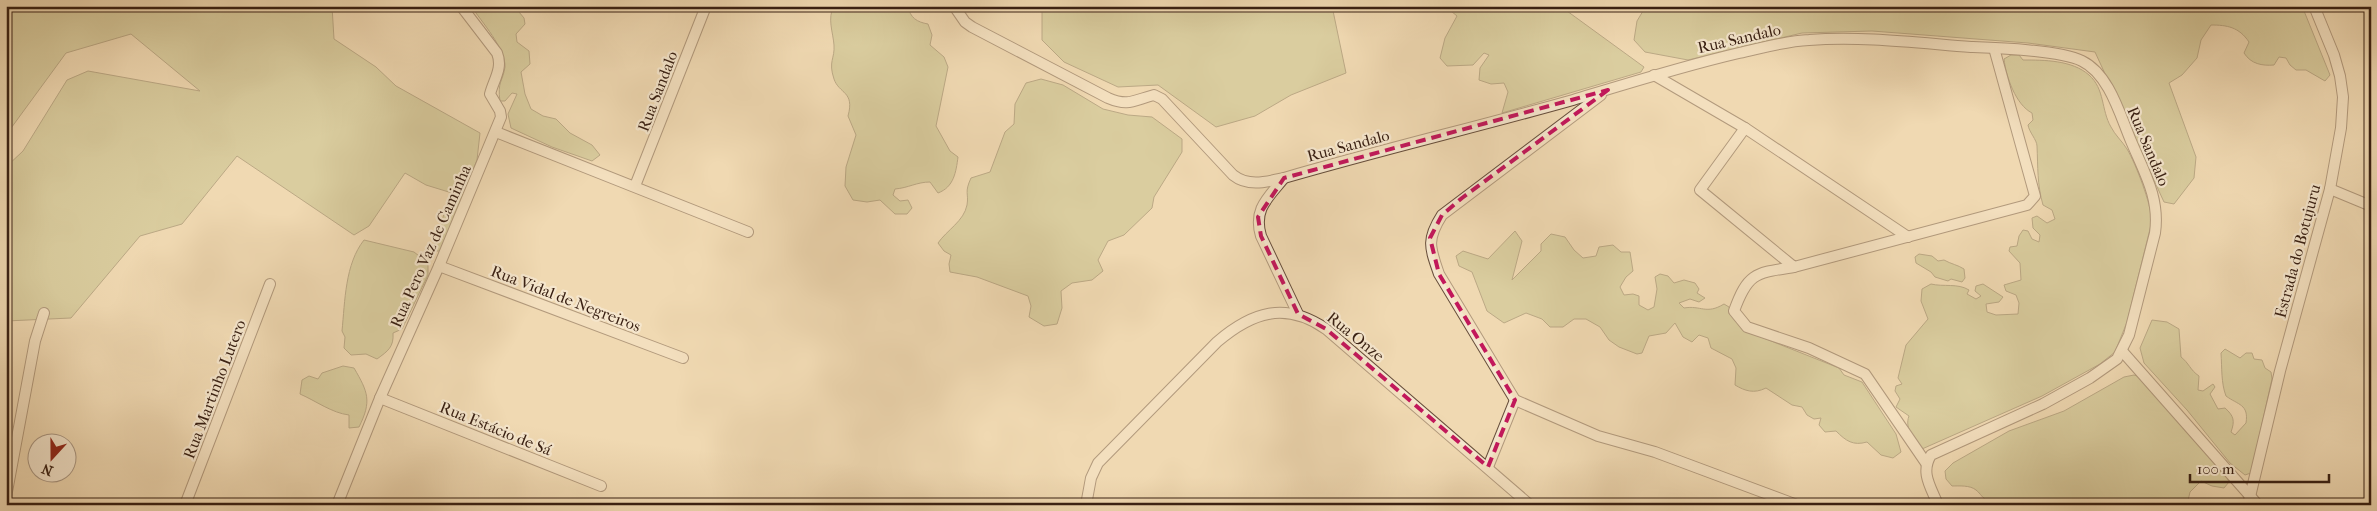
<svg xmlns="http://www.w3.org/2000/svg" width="2377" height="511" viewBox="0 0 2377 511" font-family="'IM FELL French Canon',serif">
  <rect width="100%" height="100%" fill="#f0d9b2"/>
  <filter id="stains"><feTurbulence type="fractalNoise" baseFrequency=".004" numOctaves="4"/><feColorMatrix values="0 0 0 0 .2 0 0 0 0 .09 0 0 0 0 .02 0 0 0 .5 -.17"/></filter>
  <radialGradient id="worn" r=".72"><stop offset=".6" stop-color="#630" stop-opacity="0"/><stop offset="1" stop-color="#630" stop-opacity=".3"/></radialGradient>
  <g fill="#bebe88" stroke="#7c6f4e">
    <path d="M6 6H332L334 39 376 67 396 86 480 133 477 160 440 251H435L434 241 452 193 426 185 405 173 369 226 354 235 237 156 182 224 140 236 71 318 6 321V167L23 151 67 80 88 71 200 91 131 34 66 53 6 135Z"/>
    <path d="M471 6H514L524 18 525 24 516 34 517 42 529 51 530 64 521 72 525 94 531 109 543 116 556 119 570 133 592 145 600 155 592 161 552 147 511 128 508 114 517 94 512 93 505 101H500C497 82 503 81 505 67 506 49 481 21 471 6Z"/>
    <path d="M834 6H908C910 18 917 22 928 24L932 35 930 45 944 57 948 67 936 126 950 151 958 157C956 172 954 187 938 193L930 182C917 182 908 188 895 189L893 195 900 201 908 200 912 208 907 214H895L880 200 867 202 853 200 845 186 846 167 856 135 848 116C855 91 839 94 834 79 828 61 835 59 834 45 833 32 827 18 834 6Z"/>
    <path d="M1038 6H1332L1346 73 1291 95 1255 116 1216 127 1158 85 1118 87 1064 62 1042 40V10Z"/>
    <path d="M1445 6H1584L1583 10 1567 11 1644 67 1641 72 1502 113 1508 92 1504 83 1491 84 1479 80 1480 68 1489 55 1484 53 1473 65 1447 66 1440 58 1445 38 1457 16Z"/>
    <path d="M1646 6H2302L2330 75 2325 81 2306 70H2296L2290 65 2286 58 2279 57 2274 65C2262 66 2251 64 2244 53L2249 42C2239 27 2227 25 2211 25L2201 40 2197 58 2182 75 2169 83 2196 157 2194 178 2174 204 2164 202 2095 52 2028 43 1872 31 1802 33 1688 60 1645 52 1634 40 1637 21Z"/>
    <path d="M2011 55H2019L2023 60C2044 60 2072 60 2089 75 2105 89 2101 110 2111 127 2115 135 2122 141 2127 149 2136 164 2151 204 2152 221L2127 322 2115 352 2100 364 2042 396 1922 449C1915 438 1904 429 1909 416L1896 407 1900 399 1895 391 1896 386 1902 384 1898 378 1906 345 1928 319 1921 301 1922 289 1931 284C1943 287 1958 283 1969 290L1967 294 1976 299 1981 296 1975 291 1976 286 1983 284 2003 297 1999 302 1986 304 1987 312 1996 315 2018 314 2019 303 2016 295 2006 291 2004 285 2021 280 2020 263 2009 251 2010 247 2017 246 2019 236 2023 230 2028 231 2032 239 2039 242 2040 235 2033 228 2032 218 2037 216 2047 223 2055 219 2052 210 2043 205C2037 184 2038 167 2037 146 2037 140 2029 132 2028 125L2033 120 2032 113C2016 105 2006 77 2004 59Z"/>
    <path d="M1041 79 1063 85 1103 109 1128 115 1152 117 1182 139V152L1154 197 1152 208 1124 235 1108 241 1098 260 1103 271 1092 280 1072 283 1061 291 1062 308 1057 324 1044 326 1029 317 1031 306 1028 296 977 277 950 272 949 264 951 255 944 251 938 243C947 230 964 221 967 205 969 193 964 193 971 178L990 172 1005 132 1014 124 1015 104 1026 83Z"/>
    <path d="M1515 231 1522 241 1512 280 1541 251V244L1551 234 1565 237 1574 250 1583 258 1596 256 1599 247 1613 245 1621 252H1630L1633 271 1626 277 1620 287 1624 295 1633 294 1639 296V305L1648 310 1654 307 1657 289 1655 277 1660 274 1668 276 1674 283 1684 280 1695 283 1699 289 1697 293 1705 298 1699 302 1690 299 1679 303 1684 308C1701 305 1706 315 1724 304L1729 307C1733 321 1739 326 1751 333L1839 368 1844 375 1862 382 1896 434 1901 452 1893 458 1881 455 1867 442C1853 446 1846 441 1836 431L1825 432 1819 425 1821 418 1814 419 1807 415 1802 407 1792 405 1766 388C1754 394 1745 391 1735 385L1736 368 1732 359 1711 348 1708 338 1699 335 1692 342 1683 337 1675 323 1666 333 1649 336 1642 353 1637 354 1619 347 1609 340 1600 327 1586 319H1574L1563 327H1550L1542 319 1526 313 1504 323 1487 311 1472 272 1459 266 1456 256 1463 251 1488 259Z"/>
    <path d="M364 240 414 252 428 263V275L402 329 393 333C394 347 388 351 377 359L366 354 351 355 344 348 345 337 342 331C345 301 345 264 364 240Z"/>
    <path d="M1919 254 1932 256 1938 261 1944 260C1951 264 1958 265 1964 269L1965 278 1962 282 1951 279 1948 281 1935 277 1931 272 1916 263 1915 257Z"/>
    <path d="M2152 320 2167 322 2179 329 2181 357C2189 363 2190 370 2199 376L2198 390 2203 391 2213 384 2215 387 2210 394 2218 409 2225 408C2234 416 2235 421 2231 432L2235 435 2246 423C2249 404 2238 405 2226 396 2221 383 2222 368 2221 353L2225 349 2240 358 2246 353H2252L2254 359 2262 360 2265 368 2271 372 2272 379 2251 473 2245 475 2230 463 2187 410 2144 363 2140 348Z"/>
    <path d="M343 366 354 368C368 392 372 401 359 427L349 428V415C332 413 316 401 300 394L302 380 309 376 318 379 322 373Z"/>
    <path d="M2134 375 2143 378 2224 471 2229 482 2224 488 2212 486 2201 481 2190 492 2187 505H2104L2087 499V505H1989L1988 501C1982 498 1981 494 1976 490 1970 485 1959 486 1952 486L1946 479 1945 471 1953 463 2009 431 2064 411 2124 377Z"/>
  </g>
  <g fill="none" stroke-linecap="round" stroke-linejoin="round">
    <g stroke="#674e3b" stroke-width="12">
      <g id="minor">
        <path d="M954 6 965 22 972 27 1108 98C1129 107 1134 100 1154 95L1162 99 1233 175C1248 187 1266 182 1284 178 1380 150 1477 127 1573 100 1629 83 1683 66 1739 53 1762 48 1785 41 1809 40 1863 36 1918 43 1971 47 1998 48 2059 50 2082 61 2109 74 2120 115 2131 141 2144 172 2160 198 2155 233L2129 335 2117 359 2090 378 2043 404 1931 455C1920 473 1931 487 1938 505"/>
        <path d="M1654 75 1745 128 1700 190 1794 267 2027 205 2035 196 1994 48"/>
        <path d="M1601 95 1442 215C1426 240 1430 248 1439 274L1515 400 1598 436 1655 452 1797 505"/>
        <path d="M1745 128 1908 237"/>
        <path d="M496 132 748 232"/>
        <path d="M1284 178C1268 198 1253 209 1261 236L1298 314"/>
        <path d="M635 186 706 6"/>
        <path d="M2330 189 2371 206"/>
        <path d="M439 266 683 358"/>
        <path d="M1794 267C1756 273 1748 272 1734 311L1747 327 1809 348 1865 374 1926 463"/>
        <path d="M2122 351 2258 505"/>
        <path d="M380 398 601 486"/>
        <path d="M1488 467 1515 400"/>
        <path d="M6 497 35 341 44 313"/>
        <path d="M185 505 270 284"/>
        <path d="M337 505 380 398 439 266 501 117 500 111 490 94C494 79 503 68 497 53L461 6"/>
        <path d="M1086 505 1091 478 1098 463 1217 342C1252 312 1285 301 1326 329L1530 505"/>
        <path d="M2248 505 2280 371 2330 189 2341 128 2343 97 2340 76 2334 55 2314 6"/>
      </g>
    </g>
    <use href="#minor" stroke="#f5e6cd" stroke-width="10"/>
  </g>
  <path d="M0 0H2377V511H0ZM1608 90 1462 198 1442 215 1430 238 1439 274 1515 400 1488 467 1326 329 1298 314 1261 236 1258 217 1284 178Z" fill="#f0d9b2" fill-opacity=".55" fill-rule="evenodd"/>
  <path fill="none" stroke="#c2185b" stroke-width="4" stroke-dasharray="10 6" stroke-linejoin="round" d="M1608 90 1462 198 1442 215 1430 238 1439 274 1515 400 1488 467 1326 329 1298 314 1261 236 1258 217 1284 178Z"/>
  <g text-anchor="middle" stroke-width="4.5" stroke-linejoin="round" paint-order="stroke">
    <g font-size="16" fill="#392013" stroke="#f5e6cd">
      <text transform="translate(1739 38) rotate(-13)" y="6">Rua Sandalo</text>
      <text transform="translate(657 91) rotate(-69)" y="6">Rua Sandalo</text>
      <text transform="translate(1348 145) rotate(-15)" y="6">Rua Sandalo</text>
      <text transform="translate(2149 146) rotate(67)" y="6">Rua Sandalo</text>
      <text transform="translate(430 246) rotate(-66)" y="6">Rua Pero Vaz de Caminha</text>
      <text transform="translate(2297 251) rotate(-75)" y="6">Estrada do Botujuru</text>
      <text transform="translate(566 298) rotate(21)" y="6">Rua Vidal de Negreiros</text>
      <text transform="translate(1356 336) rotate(39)" y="6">Rua Onze</text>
      <text transform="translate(214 389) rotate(-69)" y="6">Rua Martinho Lutero</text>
      <text transform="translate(496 428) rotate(22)" y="6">Rua Estácio de Sá</text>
    </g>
  </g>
  <rect width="2377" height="511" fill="none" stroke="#f0d9b2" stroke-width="25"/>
  <rect x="8" y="8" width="2362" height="496" fill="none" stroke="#392013" stroke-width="2.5"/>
  <rect x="12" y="12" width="2352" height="486" fill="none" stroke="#392013"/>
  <g transform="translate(52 458) rotate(201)"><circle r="24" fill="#f5e6cd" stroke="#aa9783"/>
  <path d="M0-4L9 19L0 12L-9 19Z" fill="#8f2418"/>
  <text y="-8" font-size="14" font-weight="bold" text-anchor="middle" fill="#392013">N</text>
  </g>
  <path d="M2190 474v8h139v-8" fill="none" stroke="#392013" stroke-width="2.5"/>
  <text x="2197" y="474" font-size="15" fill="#392013" stroke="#f5e6cd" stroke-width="4" paint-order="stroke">100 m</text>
  <rect width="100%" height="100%" filter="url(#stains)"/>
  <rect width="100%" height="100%" fill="url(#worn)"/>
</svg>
